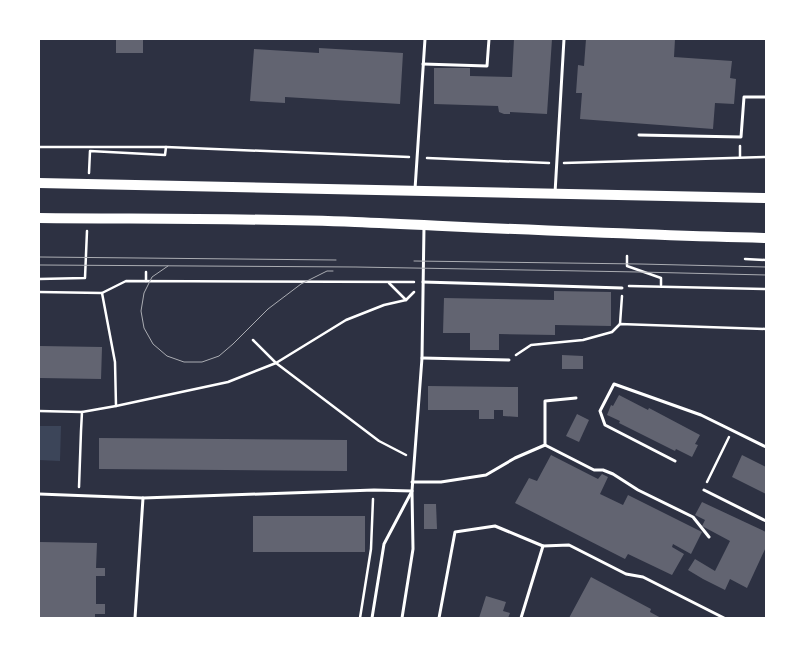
<svg xmlns="http://www.w3.org/2000/svg" width="805" height="657" viewBox="0 0 805 657" font-family="'Noto Sans',sans-serif">
  <rect width="100%" height="100%" fill="#2d3142"/>
  <path fill="#3c4559" d="M39 426H61L60 461 39 460Z"/>
  <g fill="#626471">
    <rect x="116" y="39" width="27" height="14"/>
    <path d="M514 39H552L547 114 510 112V114H504L499 112 498 106 434 104V68H470V76L512 77Z"/>
    <path d="M586 39H675L674 57 732 61 730 78 736 79 734 104 715 103 713 129 580 119 582 93H576L578 65 584 66Z"/>
    <path d="M319 48 403 53 400 104 285 97V103L250 101 254 49 319 53Z"/>
    <path d="M554 291 611 292V326L555 325V335L499 334V350H470V333H443L444 298 554 300Z"/>
    <path d="M40 346 102 347 101 379 40 378Z"/>
    <path d="M562 355 583 356V369H562Z"/>
    <path d="M428 386 518 387V417L503 416V410H494V419H479V410H428Z"/>
    <path d="M619 395 648 410 649 408 700 435 695 444 698 445 692 457 676 449 675 451 619 423 620 421 607 415 611 405 613 406Z"/>
    <path d="M577 414 589 420 579 442 566 436Z"/>
    <path d="M99 438 347 440V471L99 469Z"/>
    <path d="M551 455 598 479 602 474 608 477 600 494 623 505 628 495 702 532 691 554 673 544 672 547 684 554 672 575 628 554 625 559 515 503 529 478 537 481Z"/>
    <path d="M742 455 766 467V494L732 477Z"/>
    <path d="M702 502 766 532V547L747 588 730 579 725 590 703 579 688 570 695 559 715 571 730 541 702 526 705 520 695 515Z"/>
    <path d="M424 504H436L437 529H424Z"/>
    <rect x="253" y="516" width="112" height="36"/>
    <path d="M39 542 97 543 96 568H105V576H96V604H105V614H95V618H39Z"/>
    <path d="M591 577 651 609 650 612 661 618H569Z"/>
    <path d="M486 596 506 602 503 611 510 613 508 618H479Z"/>
  </g>
  <g fill="none" stroke-linecap="round" stroke-linejoin="round">
    <g stroke="#fff" stroke-width="2.5">
      <path d="M39 147H166L165 155 90 151 89 173"/>
      <path d="M166 147 409 157"/>
      <path d="M740 157V146"/>
      <path d="M427 158 549 163"/>
      <path d="M564 163 766 157"/>
      <path d="M627 256V266L661 278V285"/>
      <path d="M745 259 766 260"/>
      <path d="M39 279 85 278 87 231"/>
      <path d="M146 281V272"/>
      <path d="M389 283 406 300"/>
      <path d="M629 286 766 289"/>
      <path d="M39 292 102 293 126 281 414 282"/>
      <path d="M102 293 115 362 116 406"/>
      <path d="M620 324 622 296"/>
      <path d="M253 340 276 363 379 441 406 455"/>
      <path d="M516 355 531 345 583 340 612 332 620 324 766 329"/>
      <path d="M39 411 82 412"/>
      <path d="M707 482 729 437"/>
      <path d="M79 487 81 431 82 412 116 406 228 382 276 363 346 320 384 305 406 300 414 292"/>
      <path d="M360 618 371 549 373 499"/>
    </g>
    <g stroke="#fff" stroke-width="3">
      <path d="M423 64 487 66 489 39"/>
      <path d="M639 135 741 137 744 97H766"/>
      <path d="M415 189 425 39"/>
      <path d="M555 193 564 39"/>
      <path d="M423 282 622 288"/>
      <path d="M422 358 509 360"/>
      <path d="M545 445 594 470H603L613 474 638 490 693 517 709 537"/>
      <path d="M675 461 605 425 600 411 614 384 701 415 766 447"/>
      <path d="M412 482H441L486 475 515 458 545 445V401L576 398"/>
      <path d="M704 490 766 521"/>
      <path d="M39 494 143 498 374 490 412 491 422 358 424 227"/>
      <path d="M135 618 143 498"/>
      <path d="M372 618 384 544 412 491"/>
      <path d="M402 618 413 549 412 492"/>
      <path d="M439 618 455 532 495 526 543 546 569 545 626 574 643 577 724 618"/>
      <path d="M521 618 543 546"/>
    </g>
    <g stroke="#fff" stroke-width="10">
      <path d="M39 183 766 198"/>
      <path d="M39 218C144 219 250 218 355 222 492 228 629 235 766 238"/>
    </g>
    <g stroke="#abadb3" stroke-width="1">
      <path d="M39 257 336 260"/>
      <path d="M414 261 640 264 766 267"/>
      <path d="M39 265 356 267 639 272 766 275"/>
      <path d="M168 266 152 277 144 293 141 311 144 328 153 344 167 356 184 362H202L219 356 233 344 268 309 301 284 327 271H333"/>
    </g>
  </g>
  <rect width="805" height="657" fill="none" stroke="#ffffff" stroke-width="80"/>
</svg>
